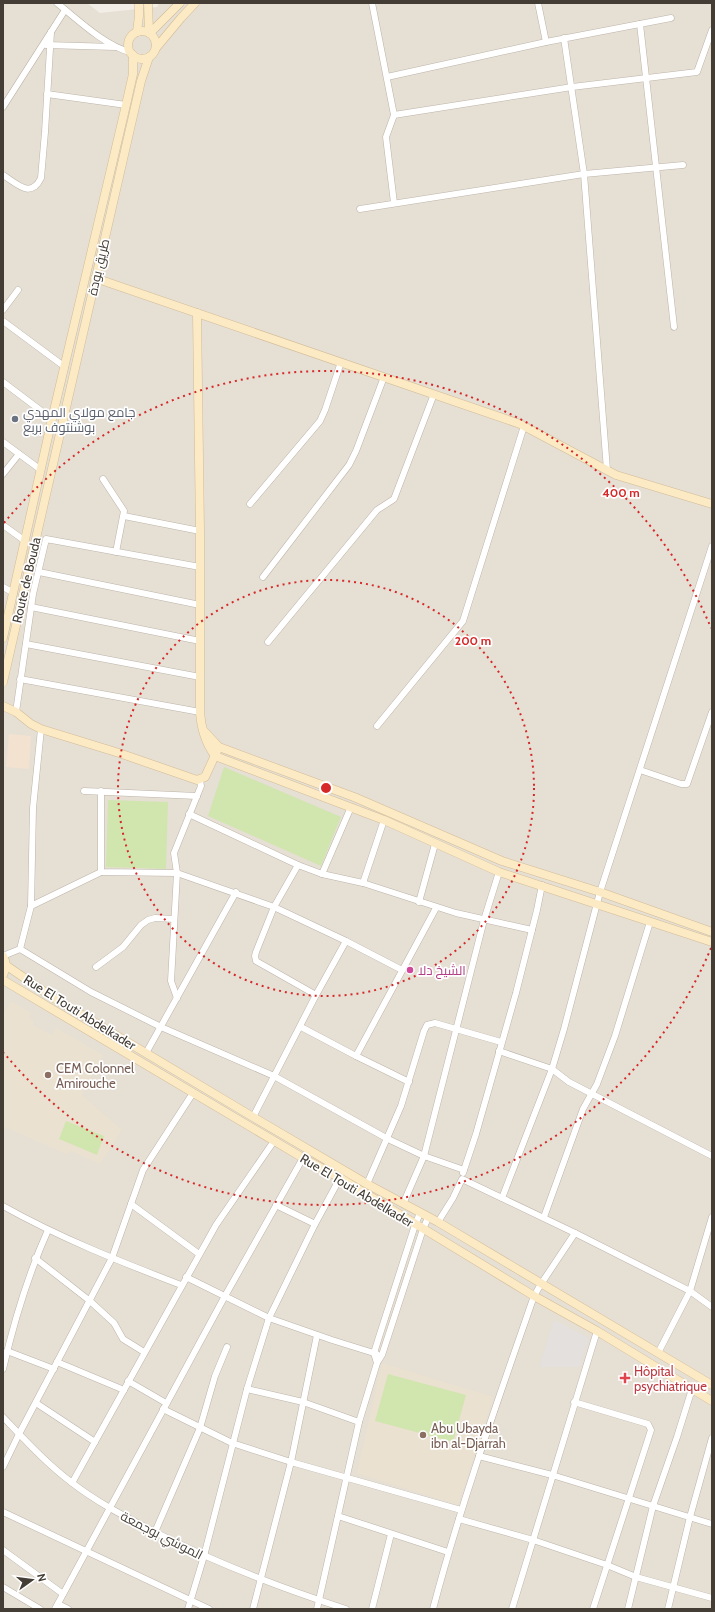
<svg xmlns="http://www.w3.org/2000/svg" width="715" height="1612" viewBox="0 0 715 1612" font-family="Cabin,Cairo,sans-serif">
  <rect width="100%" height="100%" fill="#f2ede6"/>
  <path fill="#e6dfd4" d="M3 3H87L100 13 157 7 159 3H712V1609H3Z"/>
  <path fill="#f4e2d1" d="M9 734 31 736 29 769 6 767Z"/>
  <g fill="#ebe1d0">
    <path d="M11 1001 31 1013 29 1017 33 1020V1025L52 1035 56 1028 103 1055 82 1095 122 1130 100 1164 71 1151 66 1154 3 1126V1014Z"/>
    <path d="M382 1363 493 1397 458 1505 357 1473Z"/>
  </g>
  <g fill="#d1e5af">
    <path d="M224 767 341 817 321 866 208 816Z"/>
    <path d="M108 800 168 802 166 869 106 867Z"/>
    <path d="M66 1121 104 1136 97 1155 59 1139Z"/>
    <path d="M388 1374 466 1395 453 1442 375 1421Z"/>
  </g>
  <path fill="#e3e0de" d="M554 1320 589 1338 580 1367H539Z"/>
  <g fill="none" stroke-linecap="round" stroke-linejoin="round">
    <g stroke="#bdb4a9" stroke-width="7">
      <g id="street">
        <path d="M57 3C77 19 105 46 130 52"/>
        <path d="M372 3 394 115 386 137 394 203"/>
        <path d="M538 3 546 42"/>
        <path d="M640 24 674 327"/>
        <path d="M564 38 584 174 607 470"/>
        <path d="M46 45 115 47"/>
        <path d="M387 77 546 42 671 18"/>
        <path d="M47 94 126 105"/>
        <path d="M3 107 65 10"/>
        <path d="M394 115 572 87 697 72 712 30"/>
        <path d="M3 175C17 184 31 199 41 178L45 132 51 32"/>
        <path d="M360 209 584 174 683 165"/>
        <path d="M3 310 18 290"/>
        <path d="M3 321 65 367"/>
        <path d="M3 382 52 419"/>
        <path d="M3 442 41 470"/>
        <path d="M3 474 19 454"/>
        <path d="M103 479 124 511 116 552"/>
        <path d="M250 504 320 421 325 410 341 362"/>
        <path d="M124 516 200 531"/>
        <path d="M3 525 25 541"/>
        <path d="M39 572 200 605"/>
        <path d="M263 577 349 465 356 451 384 377"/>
        <path d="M3 587 14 593"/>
        <path d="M31 607 200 641"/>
        <path d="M268 642 377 510 394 499 434 394"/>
        <path d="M26 644 200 677"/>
        <path d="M20 679 200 712"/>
        <path d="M16 712 33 594 46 539 200 567"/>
        <path d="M377 726 463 621 524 426"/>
        <path d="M640 770 681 784H687L712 712"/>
        <path d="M84 791 197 796"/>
        <path d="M101 791V872L177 873 274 907 256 952 255 956 256 961 316 995"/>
        <path d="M189 814 298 865 322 874 363 883 456 913 532 930"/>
        <path d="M322 874 351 807"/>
        <path d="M363 883 384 820"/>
        <path d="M419 902 435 844"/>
        <path d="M31 906 33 808 41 729"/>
        <path d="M346 941 402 970"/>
        <path d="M20 949 91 992 161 1027 274 1076 388 1139 424 1156 464 1170"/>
        <path d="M3 956 20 949 31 906 101 872"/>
        <path d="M96 967 123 947 141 925 148 920 155 918 174 919"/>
        <path d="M177 998 171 981 177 873 174 853 201 786 200 780"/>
        <path d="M301 1027 356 1056"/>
        <path d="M499 1051 552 1069 569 1082 712 1156"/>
        <path d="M146 1053 236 892"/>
        <path d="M409 1082 356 1056 436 908"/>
        <path d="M253 1117 316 995 346 941 274 907 298 865"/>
        <path d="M463 1173 476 1134 516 993 537 910 542 885"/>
        <path d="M367 1184 401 1106 424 1031 427 1025 435 1023 501 1042"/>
        <path d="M502 1198 552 1069 564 1029 600 892 712 546"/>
        <path d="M131 1204 199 1254"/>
        <path d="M403 1204 424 1156 484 920 499 872"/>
        <path d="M276 1205 315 1224"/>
        <path d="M3 1206C60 1238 121 1262 181 1285"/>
        <path d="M420 1213 415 1225 379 1337 374 1353 377 1363 382 1355 423 1229 428 1218"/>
        <path d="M544 1217 583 1109 597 1084 615 1036 650 922"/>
        <path d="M438 1222 453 1198 462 1179 575 1233 690 1291 712 1307"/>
        <path d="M35 1258 90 1301 114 1323 123 1339 144 1352"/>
        <path d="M186 1277 269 1318 332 1340 377 1354"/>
        <path d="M7 1351 54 1369"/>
        <path d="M658 1353 690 1291 712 1217"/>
        <path d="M57 1362 124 1390"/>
        <path d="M3 1369C14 1321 28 1275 48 1230"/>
        <path d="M128 1381 166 1403"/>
        <path d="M247 1389 303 1402 359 1422"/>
        <path d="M574 1402 648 1424 651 1430 593 1609"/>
        <path d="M36 1403 95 1442"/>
        <path d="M163 1409 232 1443 291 1462 461 1510"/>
        <path d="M3 1417C25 1440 46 1463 71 1482 95 1501 122 1515 149 1529 213 1562 278 1587 346 1609"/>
        <path d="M479 1456 552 1475 712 1524"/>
        <path d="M3 1467 19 1434 112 1258 143 1170 193 1093"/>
        <path d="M72 1483 216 1225 274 1141"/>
        <path d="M3 1512 209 1609"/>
        <path d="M338 1516 448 1552"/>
        <path d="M459 1519 533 1540 607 1565 636 1577 712 1598"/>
        <path d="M155 1532 200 1428 215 1376 227 1347"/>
        <path d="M3 1550 63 1594"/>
        <path d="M3 1587 40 1609"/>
        <path d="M58 1604 68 1609"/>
        <path d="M55 1609 225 1296 303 1158"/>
        <path d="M188 1609 204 1556 247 1389 269 1318 315 1224 340 1178"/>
        <path d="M253 1609 291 1462 317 1335"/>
        <path d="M317 1609 359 1422 377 1363"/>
        <path d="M372 1609 391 1534"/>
        <path d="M433 1609C461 1503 498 1400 534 1296L541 1284 575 1233"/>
        <path d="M512 1609 597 1331"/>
        <path d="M628 1609 653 1506 677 1437 692 1389"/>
        <path d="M668 1609 690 1517 712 1438"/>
      </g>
    </g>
    <g stroke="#d1bc97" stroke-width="9">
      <g id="secondary">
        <path d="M148 3 149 32"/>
        <circle cx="142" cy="45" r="14"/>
        <path d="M137 32 139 16V3"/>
        <path d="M150 33 180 3"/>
        <path d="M156 48 181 18 195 3"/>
        <path d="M95 278 520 424 616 475 712 504"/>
        <path d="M197 313 200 531V712C201 729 205 742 215 756L384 820 499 872 712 942"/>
        <path d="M3 638 52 419 126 105 133 74V55"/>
        <path d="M3 682 141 81 149 57"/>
        <path d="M3 706 16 712 31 724 41 729 119 753 197 780 205 777 217 751"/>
        <path d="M204 731 219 747 354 797 502 861 600 892 712 932"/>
        <path d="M3 956C7 963 7 968 3 975"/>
        <path d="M7 966 52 997 253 1117 367 1184 438 1222 712 1385"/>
        <path d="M3 980 303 1158 340 1178 534 1296 597 1331 712 1401"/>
      </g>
    </g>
    <use href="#street" stroke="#fff" stroke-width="6"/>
    <use href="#secondary" stroke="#fceac5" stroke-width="8"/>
  </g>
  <g fill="none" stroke="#d62828" stroke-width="2" stroke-dasharray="2 4">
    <circle cx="326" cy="788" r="208"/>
    <path d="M711 948A417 417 0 0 1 4 1053M4 523A417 417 0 0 1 711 628"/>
  </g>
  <circle fill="#6b7280" stroke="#fff" stroke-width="1.5" cx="15" cy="419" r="4"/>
  <circle fill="#d1479c" stroke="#fff" stroke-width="1.5" cx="410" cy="970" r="4"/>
  <g fill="#8d6e63" stroke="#fff" stroke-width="1.5">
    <circle cx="48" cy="1075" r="4"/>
    <circle cx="423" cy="1435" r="4"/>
  </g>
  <path fill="#e0444e" stroke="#fff" stroke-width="1.5" d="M623 1372h4v4h4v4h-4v4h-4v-4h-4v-4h4z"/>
  <g text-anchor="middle" stroke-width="3.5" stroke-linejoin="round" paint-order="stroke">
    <g font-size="13" fill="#443d35" stroke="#fff">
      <text transform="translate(98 267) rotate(-77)" y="5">طريق بودة</text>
      <text transform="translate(26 580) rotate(-77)" y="5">Route de Bouda</text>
      <text transform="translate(80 1012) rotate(32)" y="5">Rue El Touti Abdelkader</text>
      <text transform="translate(357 1190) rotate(31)" y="5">Rue El Touti Abdelkader</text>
      <text transform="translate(162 1535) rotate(27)" y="5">الموشي بوجمعة</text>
    </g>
    <g font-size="13" fill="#5b616d" stroke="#fff" text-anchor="start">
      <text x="23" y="417">جامع مولاي المهدي<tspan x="23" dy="15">بوشنتوف بربع</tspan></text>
    </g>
    <g font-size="13" fill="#b23c85" stroke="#fff" text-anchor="start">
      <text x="418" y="975">الشيخ دلا</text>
    </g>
    <g font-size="13" fill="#785e54" stroke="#fff" text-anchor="start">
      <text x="56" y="1073">CEM Colonnel<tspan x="56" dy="15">Amirouche</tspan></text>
      <text x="431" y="1433">Abu Ubayda<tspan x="431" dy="15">ibn al-Djarrah</tspan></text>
    </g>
    <g font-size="13" fill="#be3a42" stroke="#fff" text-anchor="start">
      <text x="634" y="1376">Hôpital<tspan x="634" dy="15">psychiatrique</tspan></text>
    </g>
  </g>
  <circle cx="326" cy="788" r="6" fill="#d62828" stroke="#fff" stroke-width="2"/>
  <g font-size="12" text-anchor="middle" font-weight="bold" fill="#d62828" stroke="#fff" stroke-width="3.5" stroke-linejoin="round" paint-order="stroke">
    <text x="621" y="497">400 m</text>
    <text x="473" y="645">200 m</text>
  </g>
  <rect width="715" height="1612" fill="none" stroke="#443d35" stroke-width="8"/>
  <g transform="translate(32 1580) rotate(76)" stroke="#ffffff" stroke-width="3" paint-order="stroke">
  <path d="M0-3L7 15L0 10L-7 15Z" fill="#443d35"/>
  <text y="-6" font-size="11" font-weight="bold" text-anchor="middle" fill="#443d35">N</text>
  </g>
</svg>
